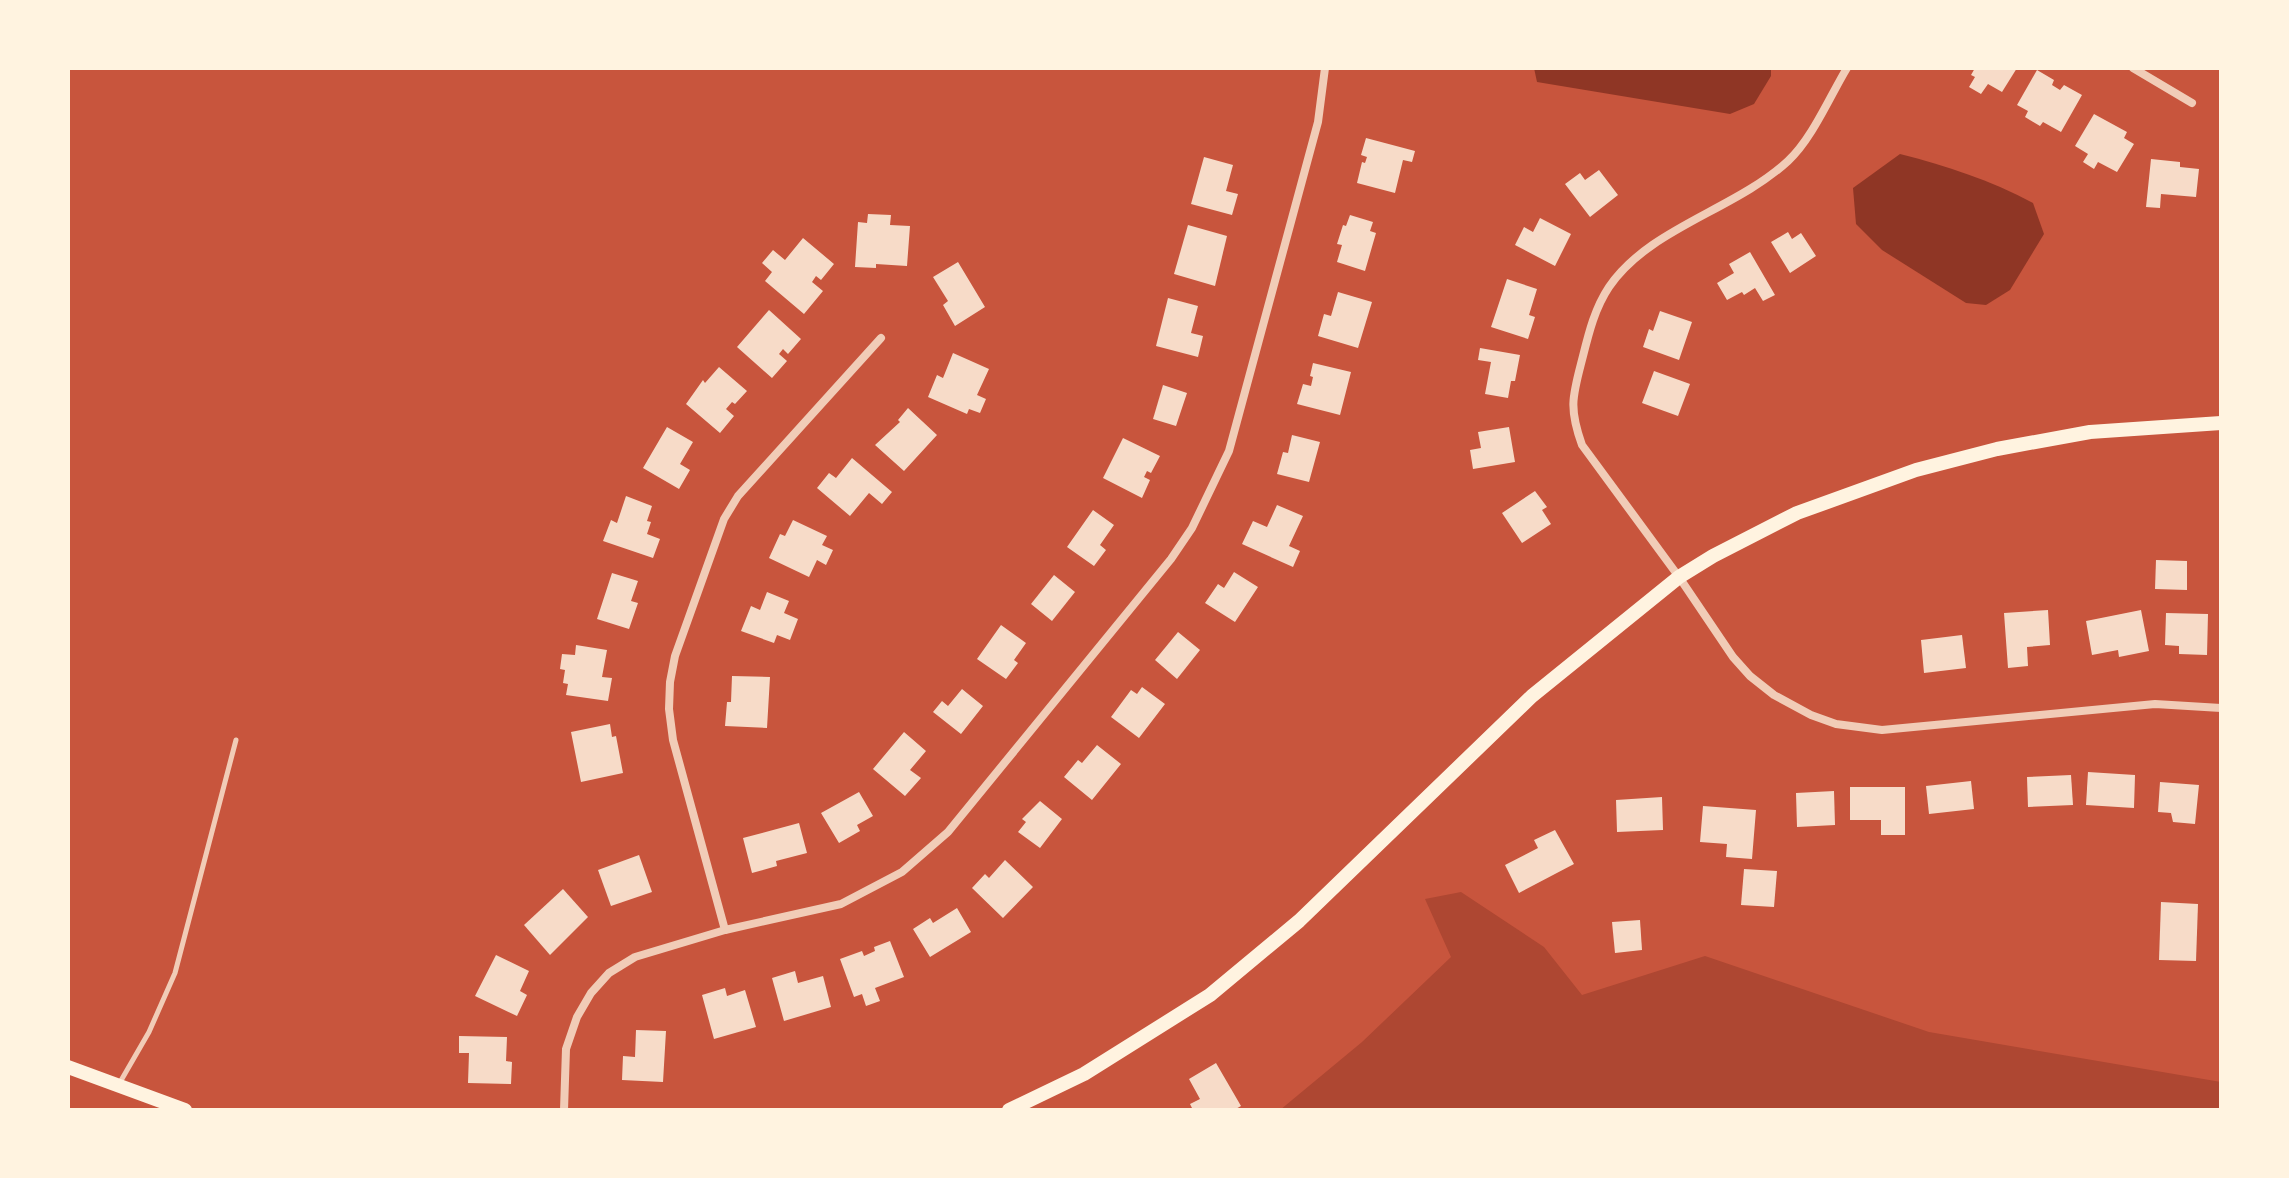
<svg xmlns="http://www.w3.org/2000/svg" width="2289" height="1178" viewBox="0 0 2289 1178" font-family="'Fira Sans Condensed',sans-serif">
  <rect width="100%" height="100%" fill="#c8553d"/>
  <path fill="#ae4732" d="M1461 892 1544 947 1582 995 1705 956 1929 1032 2221 1082V1110H1280L1362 1042 1451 957 1425 899Z"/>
  <g fill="#8f3625">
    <path d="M1534 68H1771V76L1754 104 1730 114 1537 82Z"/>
    <path d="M1900 154C1947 166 1990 180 2033 203L2044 234 2010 290 1986 305 1966 303 1882 250 1856 224 1853 188Z"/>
  </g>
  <g fill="#f7dbc8">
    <path d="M1975 68H2017L2002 92 1988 84 1981 94 1969 87 1975 77 1971 75Z"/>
    <path d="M2037 70 2054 80 2052 85 2060 90 2064 85 2082 95 2061 132 2043 122 2040 126 2025 117 2028 111 2017 105Z"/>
    <path d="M2094 114 2127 132 2124 138 2134 144 2117 172 2098 162 2094 169 2083 162 2088 154 2075 146Z"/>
    <path d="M1366 138 1415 151 1412 162 1403 160 1395 193 1357 183 1362 162 1365 163 1367 157 1361 155Z"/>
    <path d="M1204 157 1233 165 1226 191 1238 194 1232 215 1191 204Z"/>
    <path d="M2151 159 2180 162V167L2199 169 2196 197 2161 194 2160 208 2146 207Z"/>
    <path d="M1599 170 1618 195 1590 217 1565 184 1580 173 1585 180Z"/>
    <path d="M868 214 891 215 890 225 910 226 907 266 876 264V268L855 267 858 222 867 223Z"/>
    <path d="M1350 215 1373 222 1370 231 1376 233 1365 271 1337 262 1342 245 1337 244 1343 225 1346 226Z"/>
    <path d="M1540 218 1571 234 1555 266 1515 245 1524 227 1533 232Z"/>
    <path d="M1188 225 1227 236 1215 286 1174 274Z"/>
    <path d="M1788 232 1792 239 1801 233 1816 256 1790 273 1771 242Z"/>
    <path d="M803 238 834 264 821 280 816 276 812 282 823 291 804 314 765 281 772 272 762 263 773 250 785 260Z"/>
    <path d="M1750 252 1775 295 1763 301 1755 288 1744 295 1742 292 1727 300 1717 283 1734 273 1729 264Z"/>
    <path d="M958 262 985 307 955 326 943 305 948 301 933 277Z"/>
    <path d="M1507 279 1537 289 1529 315 1535 317 1528 339 1491 327Z"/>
    <path d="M1338 292 1372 302 1358 348 1318 336 1324 314 1331 316Z"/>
    <path d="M1168 298 1198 306 1191 333 1203 336 1198 357 1156 346Z"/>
    <path d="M769 310 801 339 788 354 783 349 779 354 787 361 772 378 737 347Z"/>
    <path d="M1660 311 1692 322 1679 360 1643 347 1649 329 1653 331Z"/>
    <path d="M1480 348 1520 355 1515 381H1511L1508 398 1485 394 1491 362 1478 360Z"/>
    <path d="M953 353 989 369 977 395 986 399 980 413 969 409 967 414 928 397 937 375 943 378Z"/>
    <path d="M1313 363 1351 372 1340 415 1297 404 1303 384 1311 386 1313 377 1310 376Z"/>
    <path d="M719 367 747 391 735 404 732 402 726 409 734 416 720 433 686 404 703 380 705 383Z"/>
    <path d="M1654 371 1690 384 1678 416 1642 403Z"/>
    <path d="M1163 385 1187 393 1176 426 1153 419Z"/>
    <path d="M908 408 937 435 904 471 875 445 900 422 898 420Z"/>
    <path d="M667 427 693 442 680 464 690 470 679 489 643 468Z"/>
    <path d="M1509 427 1515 462 1473 469 1470 450 1481 448 1478 432Z"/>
    <path d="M1292 435 1320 442 1309 482 1277 474 1283 452 1288 453Z"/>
    <path d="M1123 438 1160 456 1151 473 1147 471 1144 477 1150 480 1142 498 1103 478Z"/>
    <path d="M852 458 892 492 882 504 869 493 850 516 817 488 829 473 836 478Z"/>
    <path d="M1535 491 1547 507 1542 510 1551 524 1522 543 1502 513Z"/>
    <path d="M626 496 652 506 647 521 651 522 647 534 660 539 653 558 603 541 611 520 617 523Z"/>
    <path d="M1277 505 1303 516 1289 546 1300 551 1293 567 1242 544 1253 521 1267 527Z"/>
    <path d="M1093 510 1114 525 1100 545 1106 550 1094 566 1067 547Z"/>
    <path d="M793 520 827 536 822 545 833 550 826 565 817 560 809 577 769 558 780 534 785 536Z"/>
    <path d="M2156 560 2187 561V590L2155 589Z"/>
    <path d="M1234 572 1258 587 1235 622 1205 603 1218 584 1224 588Z"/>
    <path d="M612 573 638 581 631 601 638 603 629 629 597 619Z"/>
    <path d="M1054 575 1075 592 1052 621 1031 604Z"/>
    <path d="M767 592 789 601 784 613 798 619 790 640 777 635 774 643 741 631 751 606 760 610Z"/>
    <path d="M2048 610 2050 645 2027 647 2028 666 2008 668 2004 613Z"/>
    <path d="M2141 610 2149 651 2119 657 2118 650 2092 655 2086 621Z"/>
    <path d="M2166 613 2208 614 2207 655 2179 654V646L2165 645Z"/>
    <path d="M1001 625 1026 643 1014 660 1018 663 1006 679 977 659Z"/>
    <path d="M1178 632 1200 650 1177 679 1155 660Z"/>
    <path d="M1962 635 1966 668 1924 673 1921 640Z"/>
    <path d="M576 645 607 650 602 677 612 678 608 701 566 695 568 684 563 683 565 670 560 669 562 654 575 655Z"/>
    <path d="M732 676 770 677 767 728 725 726 727 702H731Z"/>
    <path d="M1142 687 1165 704 1139 738 1111 717 1131 690 1137 694Z"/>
    <path d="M962 689 983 706 961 734 933 712 942 701 948 706Z"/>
    <path d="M610 724 612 737 616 736 623 773 581 782 571 732Z"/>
    <path d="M904 732 926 751 910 770 921 778 905 796 873 769Z"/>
    <path d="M1097 745 1121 764 1092 800 1064 777 1078 760 1082 763Z"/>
    <path d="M2088 772 2135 775 2134 808 2086 805Z"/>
    <path d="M2071 775 2073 805 2028 807 2027 777Z"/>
    <path d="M1971 781 1974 809 1929 814 1926 786Z"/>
    <path d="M2160 782 2199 785 2195 824 2173 822 2171 813 2158 812Z"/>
    <path d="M1850 787H1905V835H1881V820H1850Z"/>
    <path d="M1834 791 1835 825 1797 827 1796 793Z"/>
    <path d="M859 792 873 816 857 825 860 831 839 843 821 813Z"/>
    <path d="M1662 797 1663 830 1617 832 1616 800Z"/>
    <path d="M1040 801 1062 819 1040 848 1018 832 1026 822 1022 819Z"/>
    <path d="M1703 806 1756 810 1752 859 1726 857 1727 844 1700 842Z"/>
    <path d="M799 823 807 853 776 861 777 866 752 873 743 838Z"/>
    <path d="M1555 830 1574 864 1519 893 1505 865 1538 848 1534 840Z"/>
    <path d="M639 855 652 892 611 906 598 870Z"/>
    <path d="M1005 860 1033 887 1003 918 972 888 985 874 989 878Z"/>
    <path d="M1744 869 1777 871 1774 907 1741 905Z"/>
    <path d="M563 889 588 917 550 955 524 925Z"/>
    <path d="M2161 902 2198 904 2196 961 2159 960Z"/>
    <path d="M957 908 971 932 930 957 913 929 930 918 933 923Z"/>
    <path d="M1640 920 1642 950 1615 953 1612 922Z"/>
    <path d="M890 941 904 977 875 988 880 1001 866 1006 862 994 854 997 840 959 862 951 864 956 875 951 874 947Z"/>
    <path d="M496 955 529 971 520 991 527 995 517 1016 475 996Z"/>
    <path d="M795 971 798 983 823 976 831 1007 784 1021 772 978Z"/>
    <path d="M725 988 727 996 745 990 756 1027 714 1039 702 995Z"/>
    <path d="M636 1030 666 1031 663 1082 622 1080 623 1056 635 1057Z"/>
    <path d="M459 1036 507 1037 506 1061 512 1062 511 1084 468 1083 469 1053H459Z"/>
    <path d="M1216 1063 1241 1106 1234 1110H1193L1190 1104 1200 1099 1189 1079Z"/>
  </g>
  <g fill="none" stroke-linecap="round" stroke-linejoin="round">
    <path stroke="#f1ccb7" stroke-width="5" d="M119 1084 149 1032 175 973 236 740"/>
    <g stroke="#f1ccb7" stroke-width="8">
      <path d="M1847 68C1830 96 1812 139 1788 161 1735 210 1649 228 1609 287 1595 308 1589 332 1583 356 1573 395 1568 406 1582 445L1679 577 1733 657 1750 676 1774 695 1811 715 1836 724 1882 730 2155 704 2221 708"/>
      <path d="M2133 68 2192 103"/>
      <path d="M725 930 673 740 669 709 670 682 675 656 724 519 738 496 881 338"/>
      <path d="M564 1110 566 1049 577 1017 591 993 609 973 635 957 725 930 841 904 902 872 948 832 1171 559 1192 528 1229 451 1318 122 1325 68"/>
    </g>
    <g stroke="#fff3e0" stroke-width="14">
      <path d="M68 1067 185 1110"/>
      <path d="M1009 1110 1084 1074 1210 995 1299 921 1532 696 1679 577 1713 556 1797 513 1916 470 1997 449 2090 432 2221 423"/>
    </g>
  </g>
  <rect width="2289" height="1178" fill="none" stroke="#fff3e0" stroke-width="140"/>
</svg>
